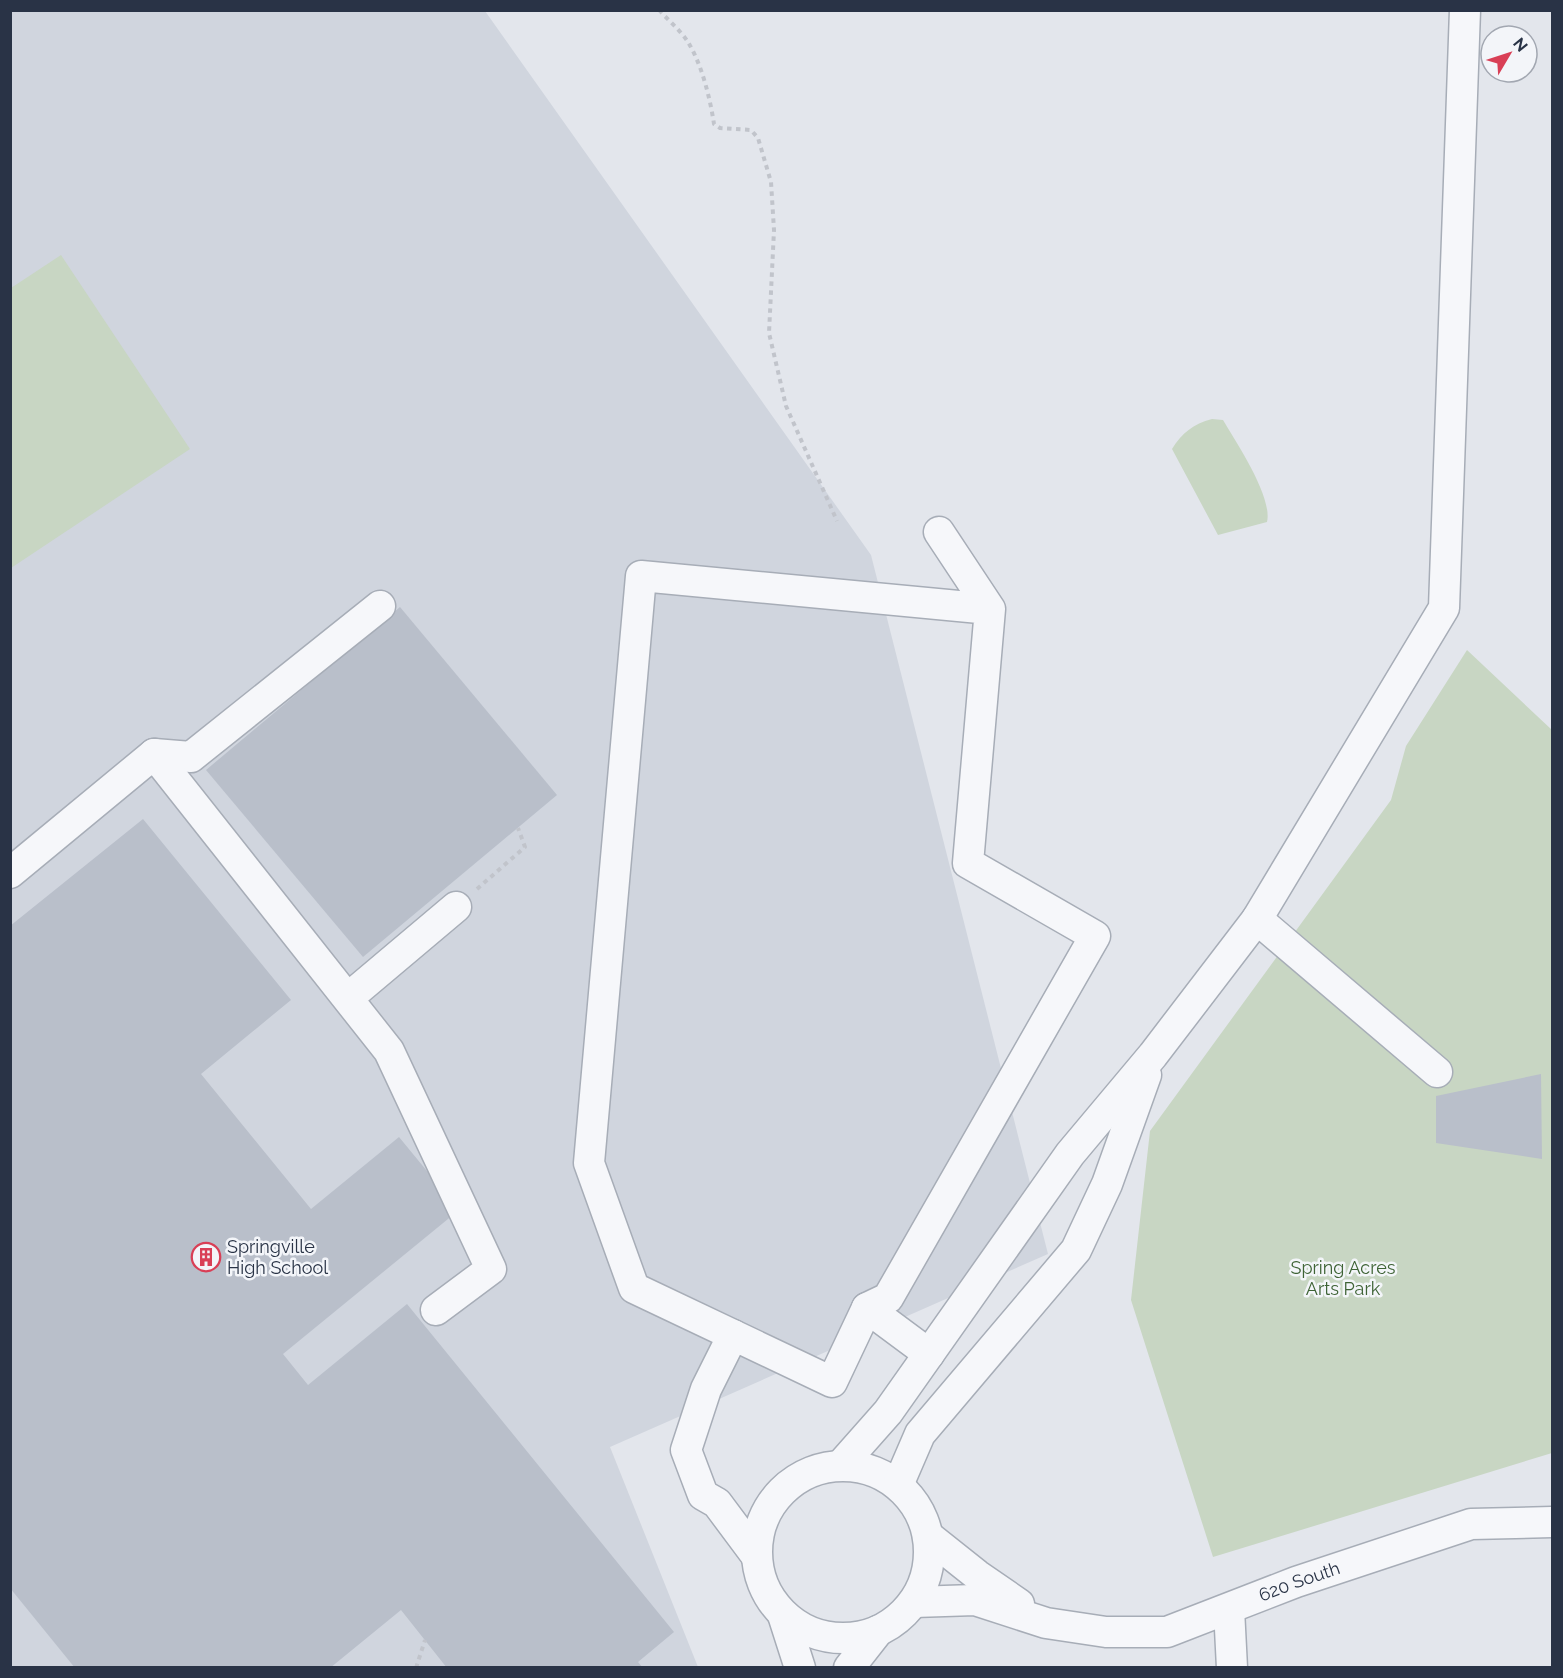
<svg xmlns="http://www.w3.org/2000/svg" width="1563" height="1678" viewBox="0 0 1563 1678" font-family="Raleway,sans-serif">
  <rect width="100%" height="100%" fill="#e3e6ec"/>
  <path fill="#d0d5de" d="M11 11H485L871 555 1048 1254 610 1447 698 1667 11 1668Z"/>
  <g fill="#c8d6c3">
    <path d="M61 255 190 449 11 568V288Z"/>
    <path d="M1212 419 1223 420C1236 442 1273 497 1267 522L1218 535 1172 449C1182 433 1193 424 1212 419Z"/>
    <path d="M1467 650 1552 730V1453L1213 1557 1131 1300 1150 1131 1391 800 1406 746Z"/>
  </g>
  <g fill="#b9bfca">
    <path d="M400 607 557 795 363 957 206 770Z"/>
    <path d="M143 819 291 1000 201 1074 311 1209 399 1137 459 1210 283 1354 308 1385 407 1304 674 1632 638 1662 643 1668H447L401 1610 330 1668H75L10 1588V926Z"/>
    <path d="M1541 1074 1542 1159 1436 1143V1096Z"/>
  </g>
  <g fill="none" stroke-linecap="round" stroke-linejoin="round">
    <g stroke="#a7adb7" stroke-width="33">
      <g id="minor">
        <path d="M939 532 990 609 968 863 1095 936 888 1298 867 1308 832 1382 634 1288 589 1163 641 576 990 609"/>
        <path d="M154 754 191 757 380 606"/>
        <path d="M10 873 154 754 389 1051 491 1269 436 1310"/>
        <path d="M1257 919 1437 1072"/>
        <path d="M348 998 456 907"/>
        <path d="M867 1308 929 1354"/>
        <path d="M733 1335 706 1389 686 1450 703 1495 717 1503 755 1554"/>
        <path d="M842 1464 888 1412 1070 1154 1153 1055 1257 919 1444 608 1465 10"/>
        <circle cx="843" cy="1552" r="86"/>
        <path d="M898 1485 920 1434 1076 1250 1107 1184 1146 1075"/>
        <path d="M928 1536 977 1575 1019 1604"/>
        <path id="s1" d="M914 1602 975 1600 1046 1623 1106 1632H1167L1296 1582 1471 1524 1552 1522"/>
        <path d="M1229 1609 1232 1668"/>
        <path d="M783 1615 800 1668"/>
        <path d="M849 1668 878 1631"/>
      </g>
    </g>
    <g stroke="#c1c4cb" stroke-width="4" stroke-dasharray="4.5 4.5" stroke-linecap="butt">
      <path d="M659 10C668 20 681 31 688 42 702 65 710 98 714 124L720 128 751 130 758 138 771 182 774 230 769 333 786 406 837 521"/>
      <path d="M477 889 525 847 518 828"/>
      <path d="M416 1668 425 1640"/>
    </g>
    <use href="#minor" stroke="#f6f7fa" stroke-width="30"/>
  </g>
  <defs>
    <g id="building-ring" transform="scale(1.5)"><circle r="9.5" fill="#f3f5f9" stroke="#d93f56" stroke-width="1.5"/><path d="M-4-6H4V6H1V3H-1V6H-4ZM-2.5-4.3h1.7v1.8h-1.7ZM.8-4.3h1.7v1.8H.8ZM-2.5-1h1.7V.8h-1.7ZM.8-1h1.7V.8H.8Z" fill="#d93f56"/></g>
  </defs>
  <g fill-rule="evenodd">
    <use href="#building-ring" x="206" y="1257"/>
  </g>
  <g text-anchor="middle" stroke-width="5" stroke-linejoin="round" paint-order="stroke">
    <g font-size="18" fill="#293346" stroke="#f3f5f9" text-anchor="start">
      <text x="227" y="1253">Springville<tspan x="227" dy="21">High School</tspan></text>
    </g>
    <g font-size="18" fill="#3e6335" stroke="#f3f5f9">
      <text x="1343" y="1274">Spring Acres<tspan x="1343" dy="21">Arts Park</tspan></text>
    </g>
    <g font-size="18" fill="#293346" stroke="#f3f5f9">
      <text dy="6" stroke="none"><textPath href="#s1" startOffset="399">620 South</textPath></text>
    </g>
  </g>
  <rect width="1563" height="1678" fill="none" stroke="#293346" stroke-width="24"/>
  <g transform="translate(1509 54) rotate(51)"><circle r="28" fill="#f3f5f9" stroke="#a2a7b1" stroke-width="1.5"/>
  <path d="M0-4.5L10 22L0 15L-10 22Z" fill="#d93f56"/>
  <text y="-9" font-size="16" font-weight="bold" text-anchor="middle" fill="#293346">N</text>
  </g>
</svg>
